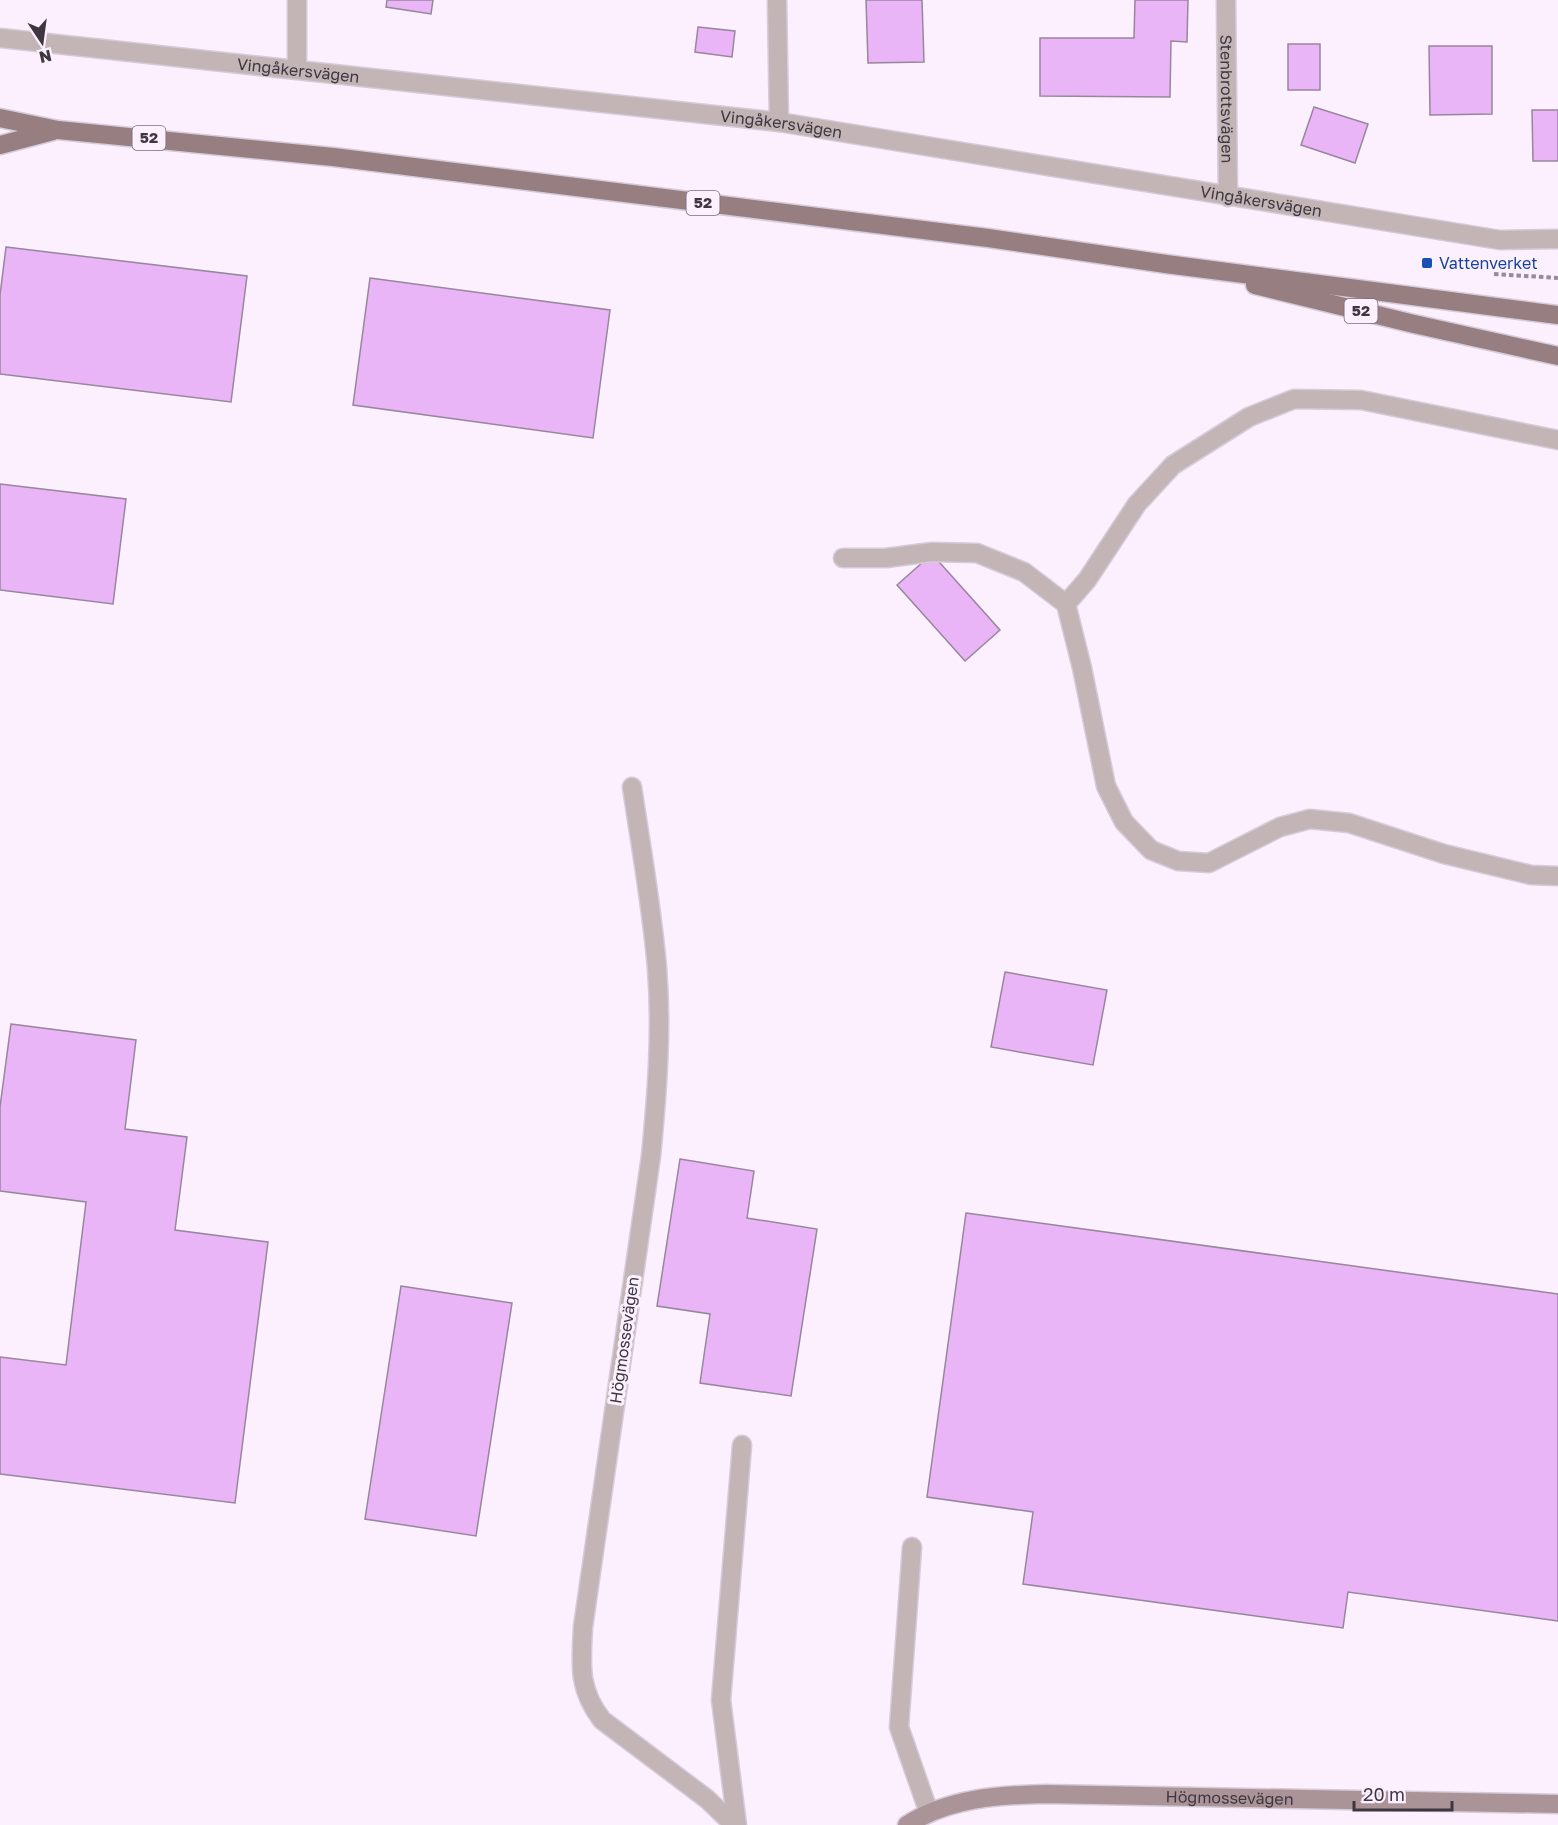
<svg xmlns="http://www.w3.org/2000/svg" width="1558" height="1825" viewBox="0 0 1558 1825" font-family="'Golos Text',sans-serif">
  <rect width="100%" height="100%" fill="#fcf0ff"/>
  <g fill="#e9b5f7" stroke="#97869c" stroke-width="1.5">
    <path d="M387 0H433L431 14 386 7Z"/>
    <path d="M866 0H922L924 62 868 63Z"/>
    <path d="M1135 0H1188L1187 42 1171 41 1170 97 1040 96V38H1134Z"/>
    <path d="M698 27 735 31 732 57 695 52Z"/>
    <rect x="1288" y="44" width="32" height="46"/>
    <path d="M1429 46H1492V114L1430 115Z"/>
    <path d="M1314 107 1368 124 1355 163 1301 145Z"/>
    <path d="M1532 110H1558V161H1533Z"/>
    <path d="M6 247 247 276 231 402 0 374V295Z"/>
    <path d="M370 278 610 310 593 438 353 405Z"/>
    <path d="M0 484 126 499 113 604 0 590Z"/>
    <path d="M932 554 1000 630 965 661 897 585Z"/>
    <path d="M1005 972 1107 990 1093 1065 991 1047Z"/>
    <path d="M11 1024 136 1040 125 1129 187 1137 175 1230 268 1242 235 1503 0 1474V1357L66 1365 86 1202 0 1191V1107Z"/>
    <path d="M680 1159 754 1171 747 1218 817 1229 791 1396 700 1383 710 1314 657 1306Z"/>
    <path d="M966 1213 1558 1294V1621L1348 1592 1343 1628 1023 1584 1033 1512 927 1497Z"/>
    <path d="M401 1286 512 1303 476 1536 365 1519Z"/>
  </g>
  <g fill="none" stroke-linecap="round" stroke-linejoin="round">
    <g stroke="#d6cbd9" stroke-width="21">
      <g id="lane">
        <path d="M843 558H886L932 552 977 553 1024 572 1066 604 1082 668 1106 786 1124 822 1151 850 1178 861 1209 863 1280 827 1310 819 1349 823 1444 854 1531 875 1558 876"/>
        <path d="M1066 604 1087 580 1137 504 1173 465 1249 417 1294 399 1361 400 1558 440"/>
        <path d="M912 1547 899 1727 929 1813"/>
        <path d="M737 1825 721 1700 742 1445"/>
      </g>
    </g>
    <g stroke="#d6cbd9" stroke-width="21">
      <g id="street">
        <path d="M777 0 779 122"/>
        <path id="s1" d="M1226 0 1228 197"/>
        <path id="s2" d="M0 38 779 122 1500 240 1558 239"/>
        <path d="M297 69V0"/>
        <path d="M632 787C641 847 652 908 657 968 662 1031 657 1094 651 1156L583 1627C581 1665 578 1689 602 1720L707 1799 734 1825"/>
      </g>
    </g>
    <g stroke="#d6cbd9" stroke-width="21">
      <g id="secondary">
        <path id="s3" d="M907 1825C948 1798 999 1795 1046 1794L1558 1804"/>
      </g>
    </g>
    <g stroke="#d6cbd9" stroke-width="21">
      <g id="primary">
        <path d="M0 118 58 130 333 157 988 238 1166 264 1558 315"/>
        <path d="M0 145 53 131"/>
        <path d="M1255 285 1414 324 1558 356"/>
      </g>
    </g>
    <path stroke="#958c98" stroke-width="4" stroke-dasharray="4.5 3" stroke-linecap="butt" d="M1494 274 1558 278"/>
    <use href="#lane" stroke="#c3b4b6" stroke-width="18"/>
    <use href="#street" stroke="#c3b4b6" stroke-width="18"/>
    <use href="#secondary" stroke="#aa9497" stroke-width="18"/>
    <use href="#primary" stroke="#977e81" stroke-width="18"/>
  </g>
  <rect fill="#1a4fb4" stroke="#fcf0ff" stroke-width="2" x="1421" y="257" width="12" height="12" rx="3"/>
  <g text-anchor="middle" stroke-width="6" stroke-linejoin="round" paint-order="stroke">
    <g fill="#fcf0ff" stroke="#776e79" stroke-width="1.5">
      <rect x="132.5" y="126" width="33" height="24" rx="4.5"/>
      <rect x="686.5" y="191" width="33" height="24" rx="4.5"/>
      <rect x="1344.5" y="299" width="33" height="24" rx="4.5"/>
    </g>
    <g font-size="15" font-weight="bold" fill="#3e3740">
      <text x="149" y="143">52</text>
      <text x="703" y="208">52</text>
      <text x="1361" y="316">52</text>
    </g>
    <g font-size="16" fill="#3e3740" stroke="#fcf0ff">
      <text dy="6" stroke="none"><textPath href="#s2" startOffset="300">Vingåkersvägen</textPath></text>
      <text dy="6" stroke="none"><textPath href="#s1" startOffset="99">Stenbrottsvägen</textPath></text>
      <text dy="6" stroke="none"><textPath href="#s2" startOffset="786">Vingåkersvägen</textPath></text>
      <text dy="6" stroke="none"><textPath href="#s2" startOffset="1272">Vingåkersvägen</textPath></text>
      <text transform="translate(624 1340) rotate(-82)" y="6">Högmossevägen</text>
      <text dy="6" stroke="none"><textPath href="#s3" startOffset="328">Högmossevägen</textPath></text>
    </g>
    <g font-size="16" fill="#164399" stroke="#fcf0ff" text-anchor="start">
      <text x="1439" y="269">Vattenverket</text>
    </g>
  </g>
  <g transform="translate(42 42) rotate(167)" stroke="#fcf0ff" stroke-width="4.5" paint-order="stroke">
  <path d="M0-4.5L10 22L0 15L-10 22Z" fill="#3e3740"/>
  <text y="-9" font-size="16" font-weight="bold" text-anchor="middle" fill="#3e3740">N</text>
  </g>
  <path d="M1354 1801v9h98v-9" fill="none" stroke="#3e3740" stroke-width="3"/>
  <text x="1363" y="1801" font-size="18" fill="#3e3740" stroke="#fcf0ff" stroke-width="4.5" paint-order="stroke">20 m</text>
</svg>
